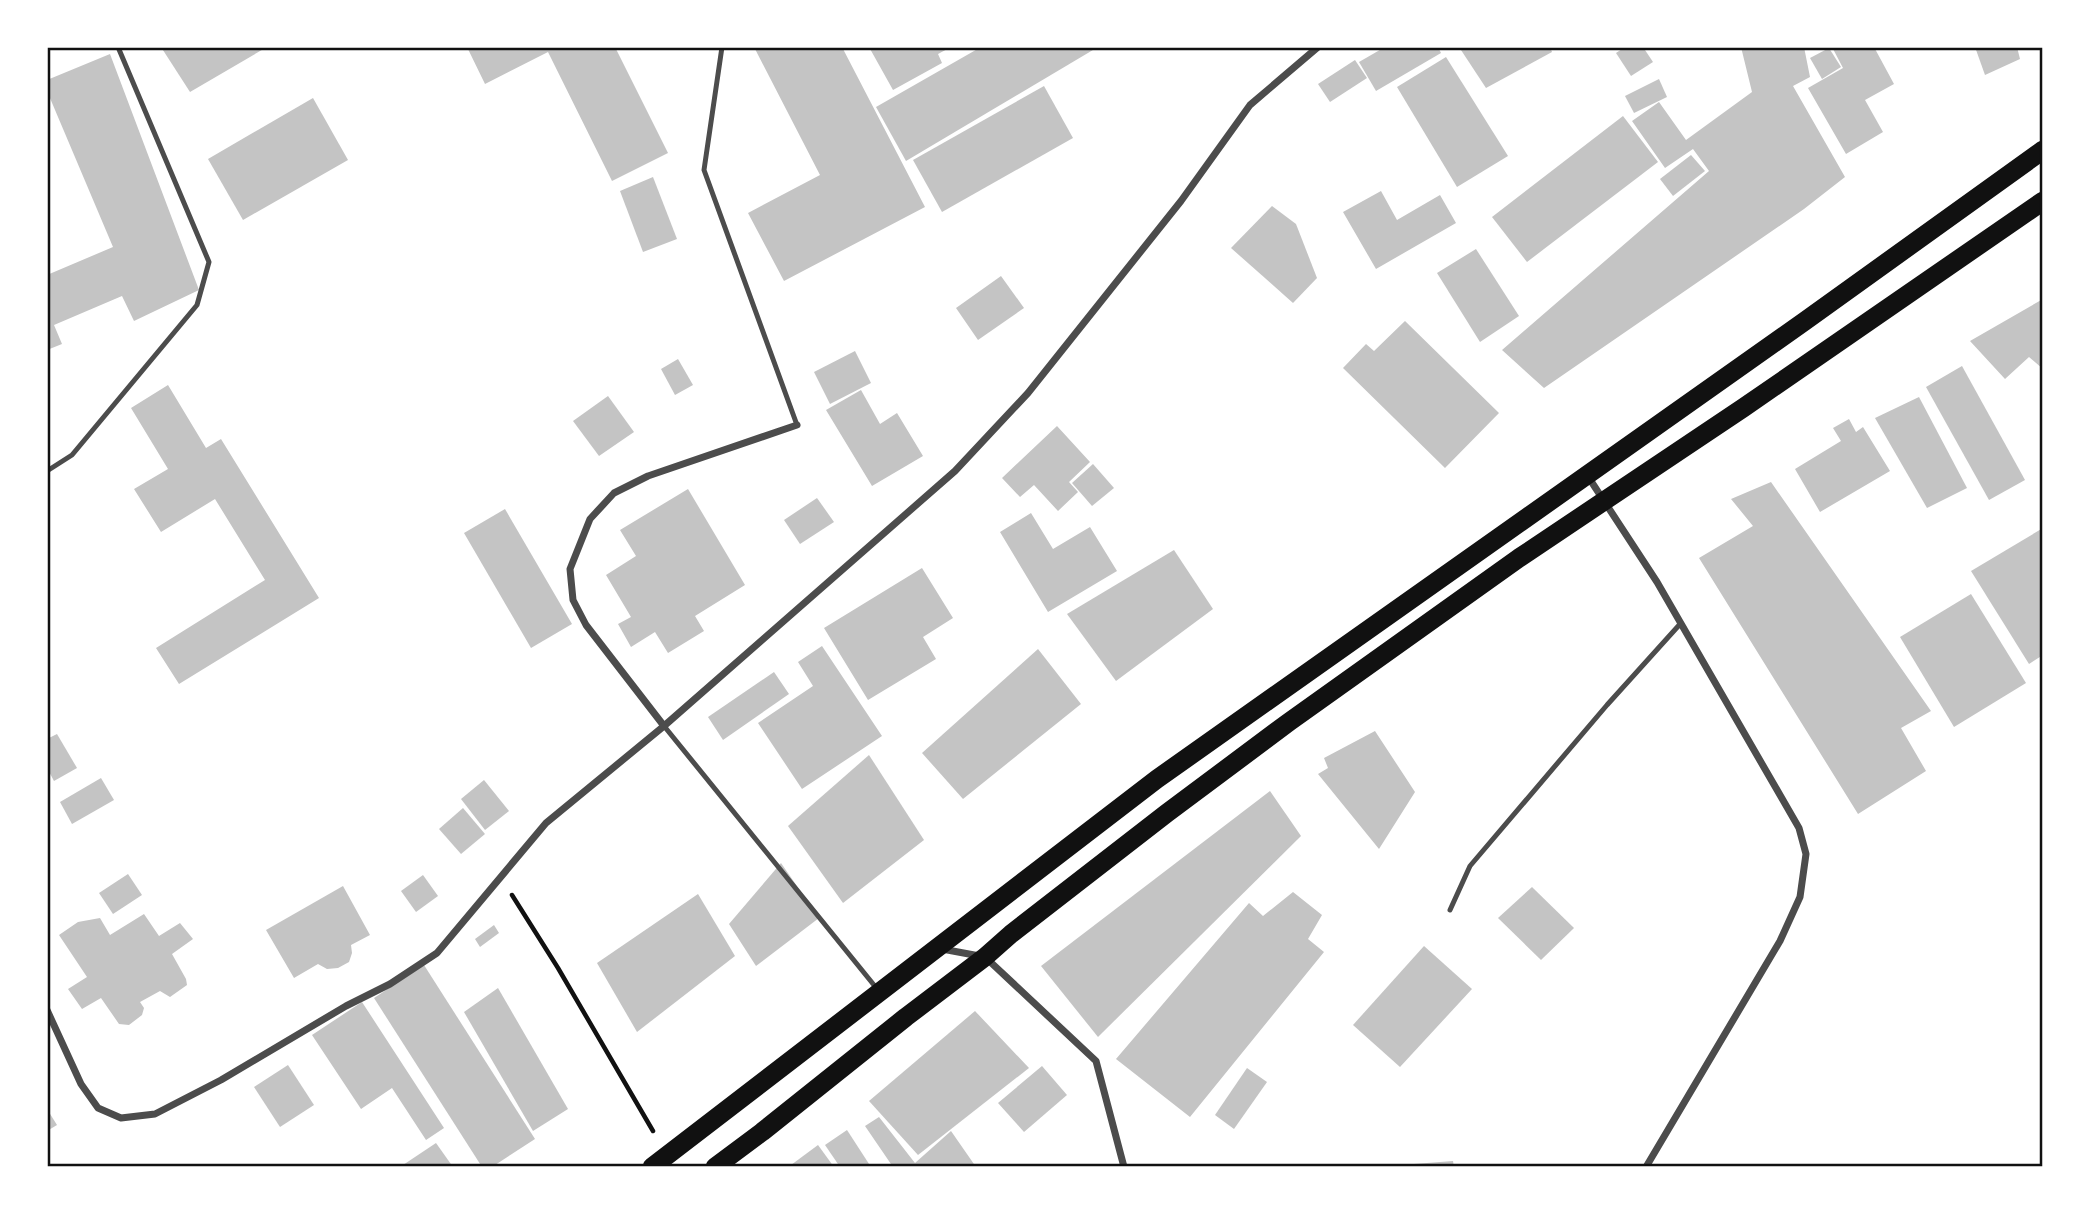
<svg xmlns="http://www.w3.org/2000/svg" width="2090" height="1214" viewBox="0 0 2090 1214" font-family="'Varela Round',sans-serif">
  <rect width="100%" height="100%" fill="#fff"/>
  <g fill="#c4c4c4">
    <path d="M161 47H267L190 92Z"/>
    <path d="M467 47H615L668 153 612 181 548 52 485 84Z"/>
    <path d="M754 47H842L925 207 784 281 748 213 820 175Z"/>
    <path d="M869 47H951L938 54 942 63 893 90Z"/>
    <path d="M981 47H1098L906 161 876 107Z"/>
    <path d="M1385 47H1438L1441 53 1376 91 1359 62Z"/>
    <path d="M1459 47H1550L1552 52 1486 88Z"/>
    <path d="M1625 47H1643L1653 62 1631 76 1616 53Z"/>
    <path d="M1741 47H1804L1810 77 1793 86 1845 177 1804 209 1544 388 1502 350 1709 171 1693 149 1665 168 1632 121 1659 102 1686 140 1752 92Z"/>
    <path d="M1832 47H1874L1894 84 1865 100 1883 132 1846 154 1808 88 1843 68Z"/>
    <path d="M1975 47H2017L2020 59 1985 75Z"/>
    <path d="M1829 48 1841 67 1822 79 1810 58Z"/>
    <path d="M110 54 199 290 134 321 122 296 54 325 62 344 47 350V275L113 247 47 91V80Z"/>
    <path d="M1446 57 1508 156 1457 187 1397 87Z"/>
    <path d="M1355 60 1367 78 1330 102 1318 84Z"/>
    <path d="M1659 79 1667 97 1634 113 1625 96Z"/>
    <path d="M1044 86 1073 138 942 212 913 160Z"/>
    <path d="M313 98 348 160 243 220 208 159Z"/>
    <path d="M1623 116 1658 162 1527 262 1492 217Z"/>
    <path d="M1691 155 1705 171 1673 196 1660 179Z"/>
    <path d="M653 177 677 239 643 252 620 191Z"/>
    <path d="M1381 191 1397 220 1440 195 1456 223 1376 269 1343 212Z"/>
    <path d="M1272 206 1296 224 1317 278 1293 303 1231 248Z"/>
    <path d="M1476 249 1519 316 1480 342 1437 273Z"/>
    <path d="M1001 276 1024 308 978 340 956 308Z"/>
    <path d="M2043 299V369L2029 357 2005 379 1970 341Z"/>
    <path d="M1405 321 1499 413 1445 468 1343 368 1366 344 1374 351Z"/>
    <path d="M855 351 871 383 830 404 814 372Z"/>
    <path d="M678 359 693 385 675 395 661 369Z"/>
    <path d="M1962 366 2025 480 1989 500 1926 387Z"/>
    <path d="M168 385 206 448 221 439 319 598 179 684 156 648 265 580 215 499 161 532 134 489 168 469 131 408Z"/>
    <path d="M861 390 880 424 897 413 923 456 872 486 826 410Z"/>
    <path d="M608 396 634 432 599 456 573 421Z"/>
    <path d="M1919 397 1967 488 1927 508 1875 418Z"/>
    <path d="M1849 419 1856 432 1863 427 1890 471 1820 512 1795 469 1841 441 1833 428Z"/>
    <path d="M1057 426 1090 462 1069 482 1078 492 1058 511 1034 485 1020 497 1002 478Z"/>
    <path d="M1093 464 1114 488 1092 506 1072 483Z"/>
    <path d="M1771 482 1931 711 1901 728 1926 771 1858 814 1699 558 1753 526 1731 499Z"/>
    <path d="M688 489 745 585 695 616 704 631 668 653 655 632 631 647 618 624 631 617 606 575 636 556 620 530Z"/>
    <path d="M817 498 834 522 800 544 784 520Z"/>
    <path d="M505 509 572 624 531 648 464 533Z"/>
    <path d="M1031 513 1053 549 1090 527 1117 571 1048 612 1000 532Z"/>
    <path d="M2043 528V655L2029 664 1971 571Z"/>
    <path d="M1174 550 1213 609 1116 681 1067 614Z"/>
    <path d="M922 568 953 618 923 637 936 659 868 700 824 628Z"/>
    <path d="M1971 594 2026 683 1954 727 1900 637Z"/>
    <path d="M822 646 882 736 802 789 758 723 813 686 798 662Z"/>
    <path d="M1038 649 1081 704 963 799 922 753Z"/>
    <path d="M774 672 789 694 723 740 708 717Z"/>
    <path d="M1375 731 1415 792 1379 849 1318 774 1328 768 1324 758Z"/>
    <path d="M57 734 77 768 54 781 47 768V739Z"/>
    <path d="M869 755 924 840 843 903 788 826Z"/>
    <path d="M101 778 114 800 72 824 60 802Z"/>
    <path d="M484 780 509 811 485 830 461 799Z"/>
    <path d="M1270 791 1301 836 1098 1037 1041 966Z"/>
    <path d="M463 808 485 834 461 854 439 829Z"/>
    <path d="M781 863 819 918 756 966 729 924Z"/>
    <path d="M128 874 142 895 113 914 99 893Z"/>
    <path d="M423 875 438 896 416 912 401 891Z"/>
    <path d="M343 886 370 935 351 945 352 953 349 962 338 968 327 969 318 964 294 978 266 930Z"/>
    <path d="M1532 887 1574 928 1541 960 1498 918Z"/>
    <path d="M1293 892 1322 915 1308 939 1324 952 1190 1117 1116 1059 1249 903 1263 916Z"/>
    <path d="M698 894 735 956 637 1032 597 963Z"/>
    <path d="M144 914 159 936 180 923 193 939 172 954 186 979 187 985 170 997 160 991 140 1002 144 1008 142 1015 129 1025 119 1024 101 998 82 1009 68 989 87 977 59 935 78 922 100 918 110 935Z"/>
    <path d="M494 925 499 933 480 947 475 939Z"/>
    <path d="M1424 946 1472 989 1400 1067 1353 1025Z"/>
    <path d="M424 965 535 1139 492 1167H482L374 998Z"/>
    <path d="M498 988 568 1109 533 1131 464 1012Z"/>
    <path d="M362 1002 444 1128 426 1140 392 1088 361 1109 312 1035Z"/>
    <path d="M975 1011 1029 1068 918 1155 869 1101Z"/>
    <path d="M288 1065 314 1105 280 1127 254 1087Z"/>
    <path d="M1042 1066 1067 1095 1024 1132 998 1103Z"/>
    <path d="M1247 1068 1267 1082 1234 1129 1215 1115Z"/>
    <path d="M47 1109 57 1125 47 1131Z"/>
    <path d="M879 1117 915 1163 951 1131 976 1167H893L865 1126Z"/>
    <path d="M847 1130 871 1167H840L825 1145Z"/>
    <path d="M436 1143 453 1167H400Z"/>
    <path d="M818 1145 834 1167H792L791 1165Z"/>
    <path d="M1453 1161 1454 1167H1401V1165Z"/>
  </g>
  <g fill="none" stroke-linecap="round" stroke-linejoin="round">
    <path stroke="#111" stroke-width="4.5" d="M512 895 558 968 653 1131"/>
    <g stroke="#4c4c4c" stroke-width="5">
      <path d="M722 47 704 170 797 425"/>
      <path d="M47 471 72 455 197 305 209 262 118 47"/>
      <path d="M664 726 878 990"/>
      <path d="M1450 910 1470 866 1607 705 1681 623"/>
    </g>
    <g stroke="#4c4c4c" stroke-width="7">
      <path d="M1589 478 1657 582 1799 828 1806 854 1800 897 1780 941 1646 1167"/>
      <path d="M664 726 586 625 573 600 570 569 590 519 614 493 648 476 797 425"/>
      <path d="M942 949 985 957 1096 1061 1124 1167"/>
      <path d="M47 1010 81 1084 98 1108 121 1118 155 1114 221 1080 346 1006 390 984 437 953 546 823 664 726 955 471 1028 393 1181 201 1250 105 1318 47"/>
    </g>
    <g stroke="#111" stroke-width="19">
      <path d="M652 1167 1157 779 1805 321 2043 150"/>
      <path d="M715 1167 762 1132 906 1017 985 957 1011 934 1167 813 1289 722 1519 558 1743 408 2043 201"/>
    </g>
  </g>
  <rect width="2090" height="1214" fill="none" stroke="#ffffff" stroke-width="98"/>
  <rect x="49" y="49" width="1992" height="1116" fill="none" stroke="#111" stroke-width="2.5"/>
</svg>
